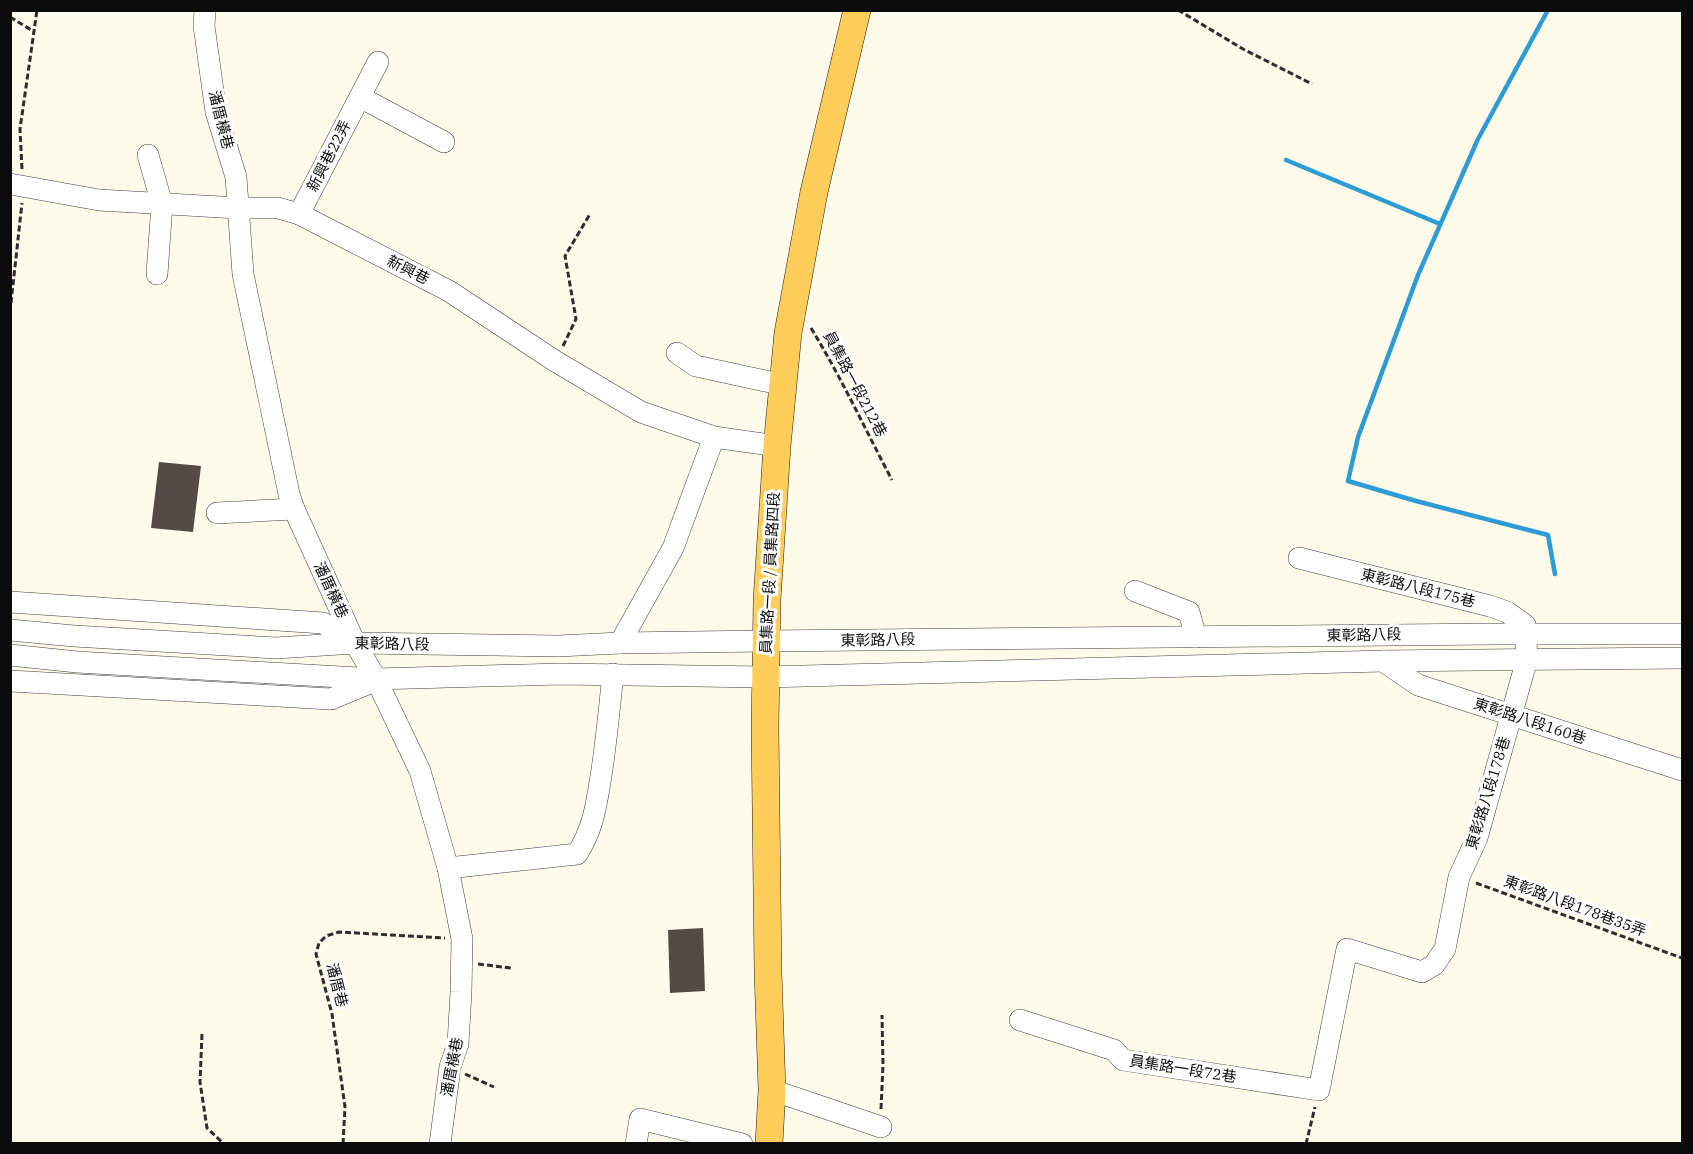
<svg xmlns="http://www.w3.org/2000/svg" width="1693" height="1154" viewBox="0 0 1693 1154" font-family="'IBM Plex Serif','Noto Sans TC',serif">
  <rect width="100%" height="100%" fill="#fffae9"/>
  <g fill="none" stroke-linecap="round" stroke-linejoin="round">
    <g stroke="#2d9cd5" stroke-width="4.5">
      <path d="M1548 10 1478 139 1418 275 1358 437 1348 481 1416 501 1548 535 1555 574"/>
      <path d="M1286 160 1440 224"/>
    </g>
  </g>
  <g fill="#544b47">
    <path d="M159 462 201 466 193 532 151 528Z"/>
    <path d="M703 928 705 991 670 993 668 930Z"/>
  </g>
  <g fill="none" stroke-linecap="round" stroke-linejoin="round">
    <g stroke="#3e3e3e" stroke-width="22">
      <g id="minor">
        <path d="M205 10 204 26 216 112 236 177 243 274 289 494 294 509 355 643 376 679 420 771 448 868 462 939 461 992 458 1044 450 1067 440 1144"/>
        <path d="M360 97 444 142"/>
        <path d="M148 155 162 204 157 274"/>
        <path d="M10 184 99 200 238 208H278L299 214 449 291 555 361 641 412 714 437 777 446"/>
        <path d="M299 214 378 62"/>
        <path d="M677 353 696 366 784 385"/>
        <path d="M217 513 294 509"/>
        <path d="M1135 591 1189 612 1196 637"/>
        <path d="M10 602 323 623 355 643"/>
        <path d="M10 630 74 636 276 648 355 643 558 646 620 643 766 641 1492 634H1682"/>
        <path d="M620 643 673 548 714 437"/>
        <path d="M10 655 77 662 376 679 559 674 765 677 1383 661 1682 658"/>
        <path d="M1383 661 1418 685 1682 770"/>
        <path d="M10 681 331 699 372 682"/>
        <path d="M448 868 577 854C592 831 596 808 600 782 606 747 609 711 613 674"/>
        <path d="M1020 1020 1114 1050 1123 1060 1319 1090 1347 949 1422 972 1434 965 1445 949 1459 877 1477 838 1527 659 1525 625 1507 612 1490 606 1299 558"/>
        <path d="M772 1090 881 1127"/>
        <path d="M636 1144 640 1119 742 1144"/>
      </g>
    </g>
    <g stroke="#1c1c1c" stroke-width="28">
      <path id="major" d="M769 1144 772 1090 768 972 765 728 767 600 777 446 788 333 814 192 857 10"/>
    </g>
    <g stroke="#2d2d2d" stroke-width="3" stroke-dasharray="6 3" stroke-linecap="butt">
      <path d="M1178 10 1243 49 1312 84"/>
      <path d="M10 17 33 31"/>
      <path d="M22 169 20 129 37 10"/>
      <path d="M10 312 22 203"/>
      <path d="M811 328C841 377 865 429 892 480"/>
      <path d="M563 346 576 319 565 256 590 214"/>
      <path d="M1476 883 1682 958"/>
      <path d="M478 964 511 968"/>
      <path d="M202 1034 200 1082 207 1128 224 1144"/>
      <path d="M465 1074 494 1087"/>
      <path d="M881 1109 883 1065 882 1015"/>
      <path d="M343 1144 345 1107 332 1014 316 954 319 943 326 936 339 932 445 938"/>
      <path d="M1306 1144 1315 1107"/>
    </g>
    <use href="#minor" stroke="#fff" stroke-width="21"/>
    <use href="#major" stroke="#ffcd59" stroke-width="27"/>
  </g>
  <g text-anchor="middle" stroke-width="6" stroke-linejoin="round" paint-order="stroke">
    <g font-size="15" fill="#0b0b0b" stroke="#fff">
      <text transform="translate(221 120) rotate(76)" y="5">潘厝橫巷</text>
      <text transform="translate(329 156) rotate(-63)" y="5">新興巷22弄</text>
      <text transform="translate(408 270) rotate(27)" y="5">新興巷</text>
      <text transform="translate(855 384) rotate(62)" y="5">員集路一段212巷</text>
      <text transform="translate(770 573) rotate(-87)" y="5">員集路一段 / 員集路四段</text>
      <text transform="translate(1418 588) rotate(14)" y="5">東彰路八段175巷</text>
      <text transform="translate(331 590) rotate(65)" y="5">潘厝橫巷</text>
      <text transform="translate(1364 635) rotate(-1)" y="5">東彰路八段</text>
      <text transform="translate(878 640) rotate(-1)" y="5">東彰路八段</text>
      <text transform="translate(392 644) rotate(1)" y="5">東彰路八段</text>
      <text transform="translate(1530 721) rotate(18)" y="5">東彰路八段160巷</text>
      <text transform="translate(1488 793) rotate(-73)" y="5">東彰路八段178巷</text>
      <text transform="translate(1575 906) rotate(20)" y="5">東彰路八段178巷35弄</text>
      <text transform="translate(337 985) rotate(76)" y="5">潘厝巷</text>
      <text transform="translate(452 1067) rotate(-79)" y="5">潘厝橫巷</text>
      <text transform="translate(1183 1069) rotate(9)" y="5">員集路一段72巷</text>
    </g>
  </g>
  <rect width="1693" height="1154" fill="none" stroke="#0b0b0b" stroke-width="24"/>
</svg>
